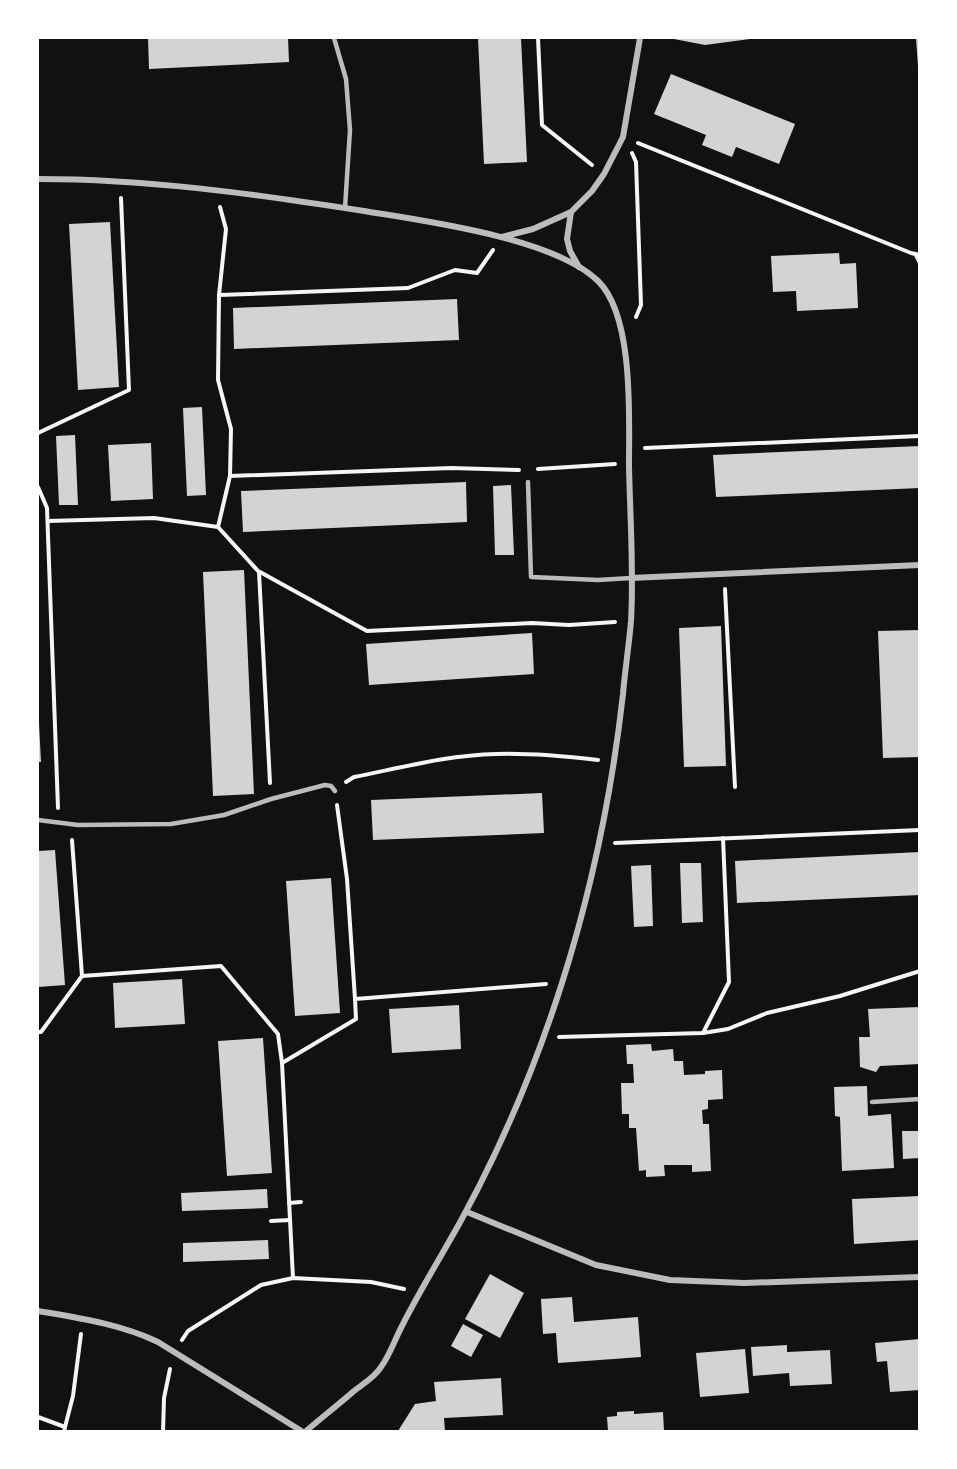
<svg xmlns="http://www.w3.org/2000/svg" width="957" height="1469" viewBox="0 0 957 1469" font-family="Inter,sans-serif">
  <rect width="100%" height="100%" fill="#111"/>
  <g fill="#d3d3d3">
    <path d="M148 38H288L289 62 149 69Z"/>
    <path d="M478 38H521L527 162 484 164Z"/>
    <path d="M916 38H920V66H918Z"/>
    <path d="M674 39 750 38V39L705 45Z"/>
    <path d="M671 74 795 124 779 164 736 147 732 157 702 145 706 135 654 114Z"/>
    <path d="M110 222 119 387 78 390 69 224Z"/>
    <path d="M839 253 840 264 856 263 858 308 797 311 796 291 773 292 771 256Z"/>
    <path d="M457 299 459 340 234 349 233 308Z"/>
    <path d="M202 407 206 495 187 496 183 408Z"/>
    <path d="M75 435 78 505H59L56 436Z"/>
    <path d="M151 443 153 499 111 501 108 445Z"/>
    <path d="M920 446V488L716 497 713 455Z"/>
    <path d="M466 482 467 522 243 532 241 491Z"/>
    <path d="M511 485 514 555H495L493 486Z"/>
    <path d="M244 570 254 794 213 796 203 572Z"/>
    <path d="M721 626 726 766 684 767 679 628Z"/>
    <path d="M920 630V757L883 758 878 631Z"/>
    <path d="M532 633 534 674 369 685 366 644Z"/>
    <path d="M38 723H39L41 762H38Z"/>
    <path d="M542 793 544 833 373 840 371 800Z"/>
    <path d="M55 850 65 985 38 987V851Z"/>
    <path d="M920 852V895L737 903 735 861Z"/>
    <path d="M680 863H701L703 922 682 923Z"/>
    <path d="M651 865 653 926 634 927 631 866Z"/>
    <path d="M331 878 340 1013 295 1016 286 881Z"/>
    <path d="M182 979 185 1024 115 1028 113 983Z"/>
    <path d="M459 1005 461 1049 392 1053 389 1009Z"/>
    <path d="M920 1007V1064L880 1066 876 1072 860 1067 859 1037H870L868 1009Z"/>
    <path d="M263 1038 272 1173 227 1176 218 1041Z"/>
    <path d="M651 1044 652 1051 673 1049 674 1061H683L684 1075 705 1074V1071L722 1070 723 1099 708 1100V1109L702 1110 703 1124H709L711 1171 692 1172V1165H664L665 1176 646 1177V1170L639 1171 636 1128H629V1114H622L621 1083H634L633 1064H627L626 1045Z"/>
    <path d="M867 1086 868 1116 891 1114 894 1168 842 1171 840 1117 835 1116 834 1087Z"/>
    <path d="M902 1131H920V1158L903 1159Z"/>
    <path d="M267 1189 268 1208 182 1211 181 1193Z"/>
    <path d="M920 1196V1240L854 1244 852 1199Z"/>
    <path d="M268 1240 269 1259 183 1262V1243Z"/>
    <path d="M490 1274 524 1293 500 1338 465 1319Z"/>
    <path d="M572 1297 574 1322 638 1317 641 1357 558 1363 556 1333 543 1334 541 1299Z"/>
    <path d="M463 1324 483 1335 471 1357 451 1346Z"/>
    <path d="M920 1339V1390L890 1392 887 1361 877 1362 875 1343Z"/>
    <path d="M787 1345V1352L830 1350 832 1384 790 1386 789 1373 753 1376 751 1347Z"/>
    <path d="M745 1349 749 1393 700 1397 696 1353Z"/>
    <path d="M501 1378 503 1415 444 1418 445 1431H398L415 1404 436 1401 434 1382Z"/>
    <path d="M634 1411V1414L663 1412 664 1431H608L607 1417 617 1416V1412Z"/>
  </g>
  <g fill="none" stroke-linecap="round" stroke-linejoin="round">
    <g stroke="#f5f5f5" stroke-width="4">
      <path d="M538 38 542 125 592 165"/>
      <path d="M638 143 911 253 920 255"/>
      <path d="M632 153 636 162 641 305 636 317"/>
      <path d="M916 255 920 263"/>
      <path d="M219 295 226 229 220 207"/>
      <path d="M38 433 129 390 121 198"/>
      <path d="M645 448 920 436"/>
      <path d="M538 469 615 464"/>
      <path d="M230 476 231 429 218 380 219 295 408 288 455 270 477 273 493 250"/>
      <path d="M38 487 47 508 58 808"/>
      <path d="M48 521 154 518 218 527 259 572 270 783"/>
      <path d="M218 527 230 476 451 468 519 470"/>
      <path d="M260 572 367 631 532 623 569 625 615 622"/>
      <path d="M725 589 735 787"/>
      <path d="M346 782 354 777C400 768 448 755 496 754 531 753 564 756 598 760"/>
      <path d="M337 805 347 879 355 999"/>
      <path d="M615 843 920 830"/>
      <path d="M82 976 221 966 278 1034 282 1063 293 1278"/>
      <path d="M38 1032H41L82 976 72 840"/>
      <path d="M703 1033 728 1029 767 1013 840 996 920 971"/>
      <path d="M559 1037 703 1033 729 982 723 838"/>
      <path d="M282 1063 356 1019 355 999 546 984"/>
      <path d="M289 1203 301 1202"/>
      <path d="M271 1221 290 1220"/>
      <path d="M182 1340 188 1331 261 1285 293 1278 371 1282 404 1289"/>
      <path d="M38 1417 65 1427 64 1432"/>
      <path d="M65 1427 73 1396 81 1334"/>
      <path d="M163 1432 164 1398 170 1369"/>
    </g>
    <g stroke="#bcbcbc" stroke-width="4.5">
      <path d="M334 38 346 79 350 130 345 208"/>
      <path d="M528 482 531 577 598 580 631 578"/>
      <path d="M38 820 78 825 171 824 224 815 271 799 325 785 331 786 335 791"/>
      <path d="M872 1102 920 1099"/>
    </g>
    <g stroke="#bcbcbc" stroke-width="6">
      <path d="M38 179C148 179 255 194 364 211 425 221 554 238 598 281 634 316 629 417 629 466 630 517 634 570 631 621 629 645 625 670 623 694 601 890 542 1084 442 1254 428 1278 414 1302 402 1326 395 1339 390 1355 381 1367 375 1377 363 1384 354 1391 338 1405 321 1418 305 1432"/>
      <path d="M502 237 533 229 571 212"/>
      <path d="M579 267 570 251 567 239 571 212 592 191 604 174 623 137 640 38"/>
      <path d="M631 578 920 565"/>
      <path d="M467 1212 596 1265 670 1280 744 1283 920 1277"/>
      <path d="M38 1311C79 1318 120 1324 158 1342L303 1432"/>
    </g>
  </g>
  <rect width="957" height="1469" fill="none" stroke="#ffffff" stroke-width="78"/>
</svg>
